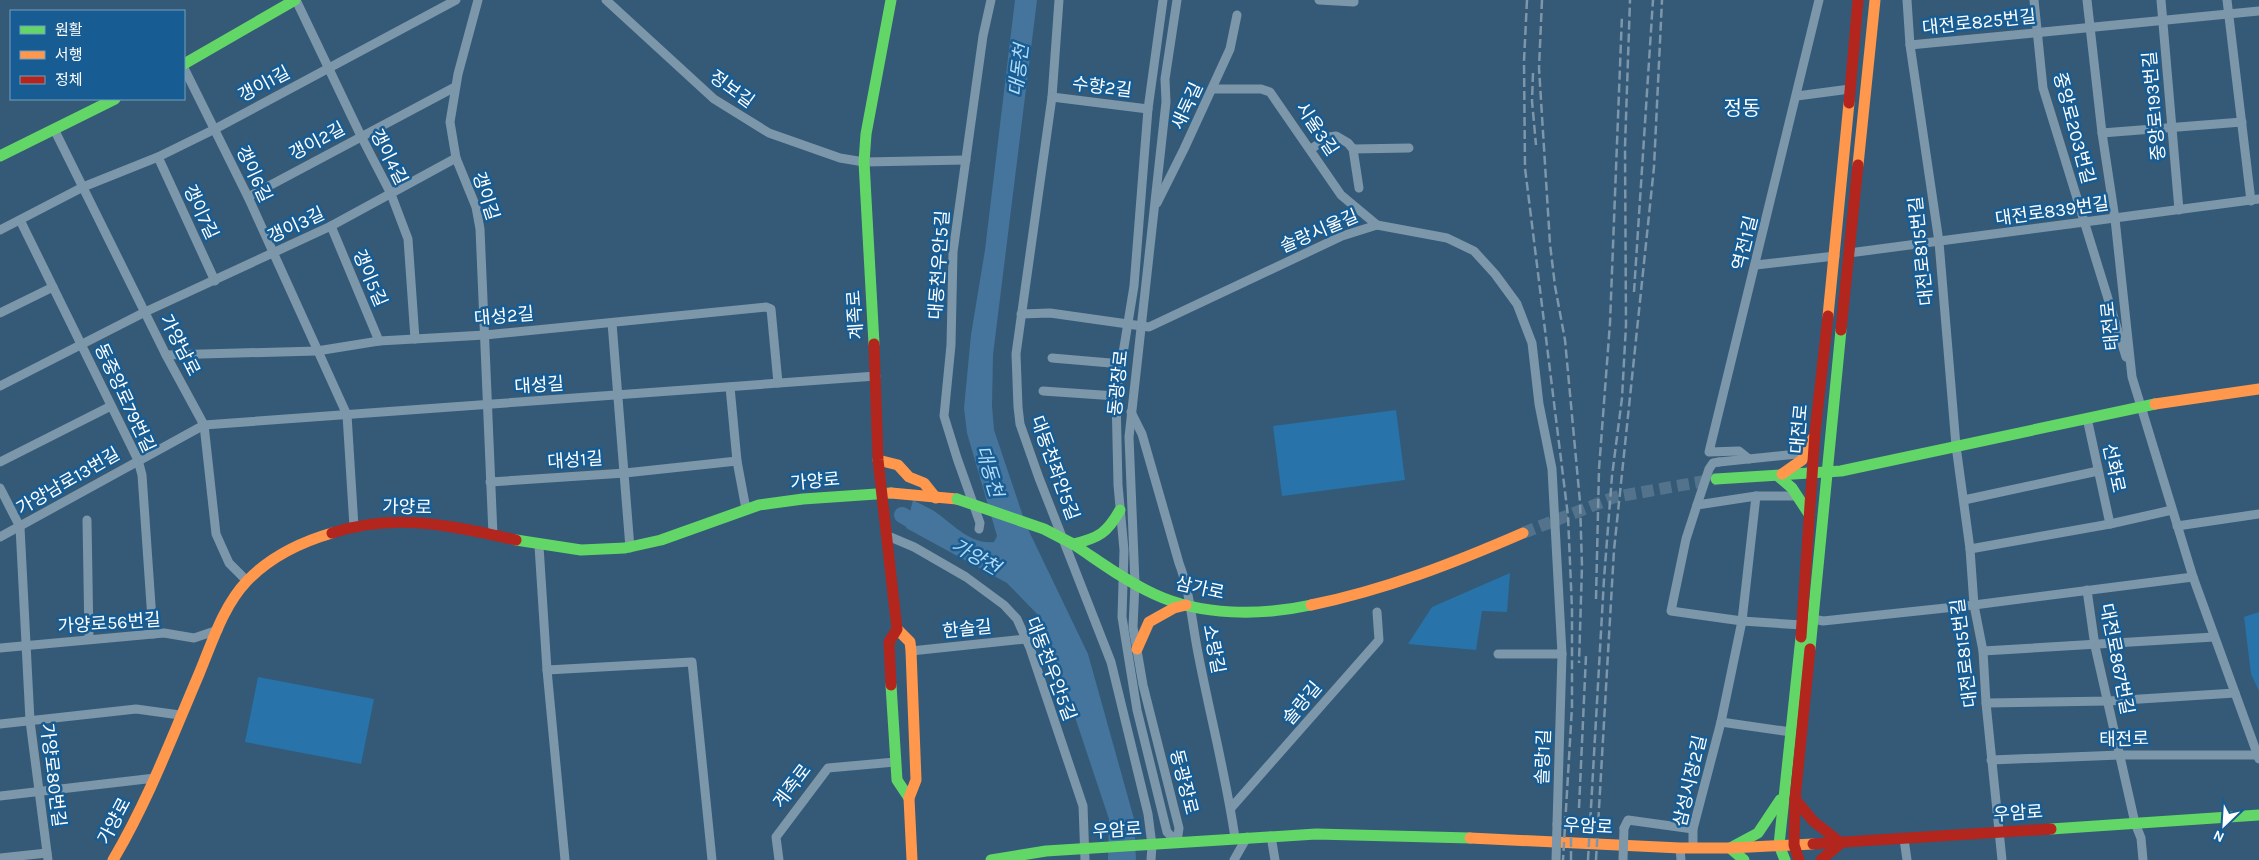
<svg xmlns="http://www.w3.org/2000/svg" width="2259" height="860" viewBox="0 0 2259 860" font-family="Karla,'Noto Sans KR',sans-serif">
  <rect width="100%" height="100%" fill="#345a77"/>
  <g fill="#2873a9">
    <path d="M1396 410 1405 480 1282 496 1273 426Z"/>
    <path d="M1510 573 1507 612 1482 611 1476 650 1408 644 1432 607Z"/>
    <path d="M2259 612V691L2251 674 2244 617Z"/>
    <path d="M258 677 374 699 361 764 245 742Z"/>
  </g>
  <path fill="#45759c" d="M1015 0H1037L993 355 992 406 994 430 1026 525 1088 654 1134 819 1136 860H1108L1109 819 1048 636 1038 615 1007 583 906 528 913 500C920 504 927 507 934 511 952 523 970 545 994 542L997 536 967 433 964 408 971 335 985 250Z"/>
  <g fill="none" stroke-linecap="round" stroke-linejoin="round">
    <path stroke="#45759c" stroke-width="16" d="M902 515 928 530"/>
    <path stroke="#52738b" stroke-width="12" stroke-dasharray="12 6" stroke-linecap="butt" d="M1523 533 1615 497 1716 479"/>
    <g stroke="#7c96aa" stroke-width="9">
      <path d="M296 0 361 136 391 194 408 239 415 339"/>
      <path d="M478 0 458 74 450 122 456 158 476 207 480 229 493 535"/>
      <path d="M606 0 714 99 769 133 840 158 864 162 966 160"/>
      <path d="M1059 0 1052 97 1016 354 1018 407 1020 424 1039 478 1111 662 1148 814 1152 845 1151 860"/>
      <path d="M1163 0 1148 109 1134 286 1116 396 1118 485 1124 550 1122 617 1137 710 1167 832 1177 842"/>
      <path d="M1319 0 1354 2V0"/>
      <path d="M1907 0 1910 45 1939 242 1956 446 1970 549 1974 605 1983 651 1986 703 2002 860"/>
      <path d="M2034 0 2043 88 2126 357"/>
      <path d="M2087 0 2102 133 2115 219 2132 377 2193 577 2259 759"/>
      <path d="M2161 0 2179 210"/>
      <path d="M2227 0 2251 201"/>
      <path d="M1910 45 2259 11"/>
      <path d="M184 68 248 197 347 415 354 527"/>
      <path d="M1213 89H1261L1270 92 1341 195 1377 225"/>
      <path d="M1797 96 1850 89"/>
      <path d="M1052 97 1148 109"/>
      <path d="M54 129 166 355 204 425 216 534 229 563 247 581"/>
      <path d="M2102 133 2242 122"/>
      <path d="M1311 149 1329 137 1336 136 1348 143 1353 149 1359 188"/>
      <path d="M1353 149 1409 148"/>
      <path d="M158 157 215 281"/>
      <path d="M248 197 455 87"/>
      <path d="M1157 203 1184 149 1230 49 1237 15"/>
      <path d="M20 220 138 460 142 475 153 634"/>
      <path d="M331 226 379 341"/>
      <path d="M0 230 83 187 158 157 215 129 456 0"/>
      <path d="M1849 253 2259 199"/>
      <path d="M1756 265 1835 256"/>
      <path d="M0 313 53 287"/>
      <path d="M1021 314 1050 313 1149 327 1342 236 1377 225 1447 238 1474 251 1495 274 1517 304 1532 343 1539 404 1552 469 1562 654 1557 824"/>
      <path d="M612 323 630 548"/>
      <path d="M166 355 317 351 379 341 485 335 766 307 771 309 778 383"/>
      <path d="M1052 358 1122 364"/>
      <path d="M0 386 145 312 331 226 456 158"/>
      <path d="M730 387 737 461 746 509"/>
      <path d="M1043 391 1116 396"/>
      <path d="M1131 412 1142 434 1179 563C1190 592 1192 623 1198 653 1210 715 1226 776 1235 838"/>
      <path d="M2087 418 2110 524"/>
      <path d="M1749 459 1739 451 1709 452 1819 0"/>
      <path d="M0 462 111 406"/>
      <path d="M1719 462 1807 453"/>
      <path d="M490 482 625 473 737 461"/>
      <path d="M0 488 20 527 30 721 48 860"/>
      <path d="M1756 496 1742 621 1721 722 1791 732"/>
      <path d="M1797 496H1756L1697 505 1686 539 1671 611 1742 621 1802 625"/>
      <path d="M1964 500 2098 471"/>
      <path d="M87 520 89 639"/>
      <path d="M2177 526 2259 514"/>
      <path d="M979 529 980 523 957 458 944 416 951 345 953 252 983 36 991 0"/>
      <path d="M888 536 914 547 966 577 1004 605 1017 619 1030 648 1083 806 1085 860"/>
      <path d="M0 537 204 425 876 376"/>
      <path d="M539 546 547 670 565 860"/>
      <path d="M1970 549 2110 524 2172 510"/>
      <path d="M2087 590 2095 646 2135 823 2141 838 2143 860"/>
      <path d="M1813 619 1823 621 1974 605 2193 577"/>
      <path d="M0 648 164 633 194 638 218 630"/>
      <path d="M911 651 1026 639"/>
      <path d="M1983 651 2214 637"/>
      <path d="M1498 654H1562"/>
      <path d="M547 670 692 662 712 860"/>
      <path d="M1986 703 2109 701 2235 693"/>
      <path d="M0 724 136 709 180 715"/>
      <path d="M1991 760 2120 755H2257"/>
      <path d="M0 796 155 778"/>
      <path d="M1231 808 1379 640 1377 612"/>
      <path d="M1624 828 1628 820 1693 829"/>
      <path d="M1271 836 1275 860"/>
      <path d="M1904 839 1907 860"/>
      <path d="M1177 842 1179 828 1143 685 1133 627 1135 583 1129 437 1166 102 1165 79 1177 0"/>
      <path d="M1680 848 1681 860"/>
      <path d="M1693 848V829L1721 722"/>
      <path d="M0 858 47 853"/>
      <path d="M779 860 776 837 828 768 895 762"/>
      <path d="M1234 860 1247 837"/>
    </g>
    <g stroke="#63d668" stroke-width="11">
      <path d="M184 64 295 0"/>
      <path d="M0 156 115 99"/>
      <path d="M874 344 864 162 866 134 891 0"/>
      <path d="M1778 476 1792 488 1809 514"/>
      <path d="M1716 479 1841 471 2155 404"/>
      <path d="M516 540 581 550 625 548 661 540 759 505 803 499 891 493"/>
      <path d="M1073 544C1099 561 1125 581 1154 594 1201 616 1261 616 1311 605"/>
      <path d="M1073 544C1099 538 1107 533 1120 510"/>
      <path d="M1810 649 1841 330"/>
      <path d="M891 685 897 780 909 798"/>
      <path d="M2051 829 2259 815"/>
      <path d="M991 860 1046 851 1316 834 1470 838"/>
      <path d="M1744 860 1730 848 1758 833 1780 800"/>
      <path d="M1785 860 1779 845 1801 637"/>
    </g>
    <g stroke="#ff974d" stroke-width="11">
      <path d="M1858 165 1875 0"/>
      <path d="M1828 316 1849 103"/>
      <path d="M2155 404 2259 389"/>
      <path d="M878 460 898 465 909 477 924 483 936 498"/>
      <path d="M1782 474 1802 460 1813 438"/>
      <path d="M891 493 957 499"/>
      <path d="M1311 605C1385 590 1454 563 1523 533"/>
      <path d="M897 629 910 642 911 651 916 780 909 798 912 860"/>
      <path d="M1137 649 1149 622 1174 608 1186 605"/>
      <path d="M1470 838 1680 848H1730L1813 844"/>
      <path d="M113 860C148 801 172 737 199 674 212 643 223 606 247 581 270 557 301 542 332 533"/>
    </g>
    <g stroke="#b3261e" stroke-width="11">
      <path d="M1849 103 1858 0"/>
      <path d="M1841 330 1858 165"/>
      <path d="M874 344 878 460 897 629 889 642 891 685"/>
      <path d="M332 533C397 512 452 526 516 540"/>
      <path d="M1801 637 1815 432 1828 316"/>
      <path d="M1795 799 1813 821 1841 843 1821 860"/>
      <path d="M1813 844 2051 829"/>
      <path d="M1799 860 1794 845 1795 799 1810 649"/>
    </g>
    <g stroke="#7d96a9" stroke-width="2.5" stroke-dasharray="9 4" stroke-linecap="butt">
      <path d="M1527 0 1524 61 1525 168 1568 516 1572 609V707L1563 860"/>
      <path d="M1542 0 1539 68 1550 244 1555 286 1565 340 1580 502 1582 566 1579 663"/>
      <path d="M1533 73 1532 101 1536 145"/>
      <path d="M1634 292 1653 0"/>
      <path d="M1596 599 1599 469 1610 323 1622 15"/>
      <path d="M1579 808 1586 656"/>
      <path d="M1571 860V837"/>
      <path d="M1588 860 1604 579 1612 476 1622 398 1626 325 1625 147 1630 0"/>
      <path d="M1596 860 1614 550 1654 167 1662 0"/>
    </g>
    <g stroke="#7c96aa" stroke-width="9">
      <path d="M1697 505 1709 469 1713 463 1719 462"/>
      <path d="M1556 860 1557 824"/>
      <path d="M1623 860 1624 828"/>
    </g>
    <path stroke="#63d668" stroke-width="11" d="M957 499 1044 529 1073 544"/>
  </g>
  <g text-anchor="middle" stroke-width="5" stroke-linejoin="round" paint-order="stroke">
    <g font-size="18" fill="#fff" stroke="#175d94">
      <text transform="translate(1979 22) rotate(-6)" y="6">대전로825번길</text>
      <text transform="translate(264 84) rotate(-28)" y="6">갱이1길</text>
      <text transform="translate(1102 87) rotate(7)" y="6">수향2길</text>
      <text transform="translate(732 89) rotate(36)" y="6">정보길</text>
      <text transform="translate(1187 106) rotate(-65)" y="6">새둑길</text>
      <text transform="translate(2154 106) rotate(-95)" y="6">중앙로193번길</text>
      <text transform="translate(2074 128) rotate(75)" y="6">중앙로203번길</text>
      <text transform="translate(1317 129) rotate(56)" y="6">시울3길</text>
      <text transform="translate(317 141) rotate(-28)" y="6">갱이2길</text>
      <text transform="translate(389 157) rotate(63)" y="6">갱이4길</text>
      <text transform="translate(254 174) rotate(65)" y="6">갱이6길</text>
      <text transform="translate(486 196) rotate(72)" y="6">갱이길</text>
      <text transform="translate(2052 211) rotate(-8)" y="6">대전로839번길</text>
      <text transform="translate(201 212) rotate(65)" y="6">갱이7길</text>
      <text transform="translate(296 225) rotate(-25)" y="6">갱이3길</text>
      <text transform="translate(1319 231) rotate(-23)" y="6">솔랑시울길</text>
      <text transform="translate(1745 243) rotate(-76)" y="6">역전1길</text>
      <text transform="translate(1921 251) rotate(-96)" y="6">대전로815번길</text>
      <text transform="translate(939 265) rotate(-86)" y="6">대동천우안5길</text>
      <text transform="translate(370 278) rotate(67)" y="6">갱이5길</text>
      <text transform="translate(855 315) rotate(-94)" y="6">계족로</text>
      <text transform="translate(504 316) rotate(-5)" y="6">대성2길</text>
      <text transform="translate(2110 326) rotate(-96)" y="6">태전로</text>
      <text transform="translate(180 345) rotate(63)" y="6">가양남로</text>
      <text transform="translate(1118 383) rotate(-84)" y="6">동광장로</text>
      <text transform="translate(539 385) rotate(-4)" y="6">대성길</text>
      <text transform="translate(125 398) rotate(65)" y="6">동중앙로79번길</text>
      <text transform="translate(1799 429) rotate(-85)" y="6">대전로</text>
      <text transform="translate(575 460) rotate(-4)" y="6">대성1길</text>
      <text transform="translate(1055 468) rotate(70)" y="6">대동천좌안5길</text>
      <text transform="translate(2114 468) rotate(78)" y="6">선화로</text>
      <text transform="translate(68 481) rotate(-30)" y="6">가양남로13번길</text>
      <text transform="translate(815 481) rotate(-5)" y="6">가양로</text>
      <text transform="translate(407 507) rotate(1)" y="6">가양로</text>
      <text transform="translate(1200 588) rotate(12)" y="6">삼가로</text>
      <text transform="translate(109 623) rotate(-4)" y="6">가양로56번길</text>
      <text transform="translate(967 629) rotate(-6)" y="6">한솔길</text>
      <text transform="translate(1214 649) rotate(79)" y="6">소랑길</text>
      <text transform="translate(1964 653) rotate(-97)" y="6">대전로815번길</text>
      <text transform="translate(2117 659) rotate(79)" y="6">대전로867번길</text>
      <text transform="translate(1051 669) rotate(69)" y="6">대동천우안5길</text>
      <text transform="translate(1302 703) rotate(-50)" y="6">솔랑길</text>
      <text transform="translate(2124 739) rotate(-1)" y="6">태전로</text>
      <text transform="translate(1543 757) rotate(-88)" y="6">솔랑1길</text>
      <text transform="translate(53 775) rotate(83)" y="6">가양로80번길</text>
      <text transform="translate(1690 781) rotate(-77)" y="6">삼성시장2길</text>
      <text transform="translate(1184 782) rotate(76)" y="6">동광장로</text>
      <text transform="translate(792 786) rotate(-53)" y="6">계족로</text>
      <text transform="translate(2018 813) rotate(-4)" y="6">우암로</text>
      <text transform="translate(114 821) rotate(-62)" y="6">가양로</text>
      <text transform="translate(1588 826) rotate(3)" y="6">우암로</text>
      <text transform="translate(1117 830) rotate(-4)" y="6">우암로</text>
    </g>
    <g font-size="19" font-style="italic" fill="#b4dbf8" stroke="#175d94">
      <text transform="translate(1018 70) rotate(-83)" y="7">대동천</text>
      <text transform="translate(990 471) rotate(73)" y="7">대동천</text>
      <text transform="translate(976 556) rotate(30)" y="7">가양천</text>
    </g>
    <g font-size="20" fill="#fff" stroke="#175d94">
      <text x="1742" y="115">정동</text>
    </g>
  </g>
  <rect x="10" y="10" width="175" height="90" fill="#175d94" stroke="#749ebf"/>
  <rect x="20" y="26" width="25" height="8" fill="#63d668" stroke="#749ebf"/>
  <text x="55" y="35" font-size="15" fill="#ffffff">원활</text>
  <rect x="20" y="51" width="25" height="8" fill="#ff974d" stroke="#749ebf"/>
  <text x="55" y="60" font-size="15" fill="#ffffff">서행</text>
  <rect x="20" y="76" width="25" height="8" fill="#b3261e" stroke="#749ebf"/>
  <text x="55" y="85" font-size="15" fill="#ffffff">정체</text>
  <g transform="translate(2224 825) rotate(205)" stroke="#175d94" stroke-width="4" paint-order="stroke">
  <path d="M0-4L9 19L0 12L-9 19Z" fill="#ffffff"/>
  <text y="-8" font-size="14" font-weight="bold" text-anchor="middle" fill="#ffffff">N</text>
  </g>
</svg>
